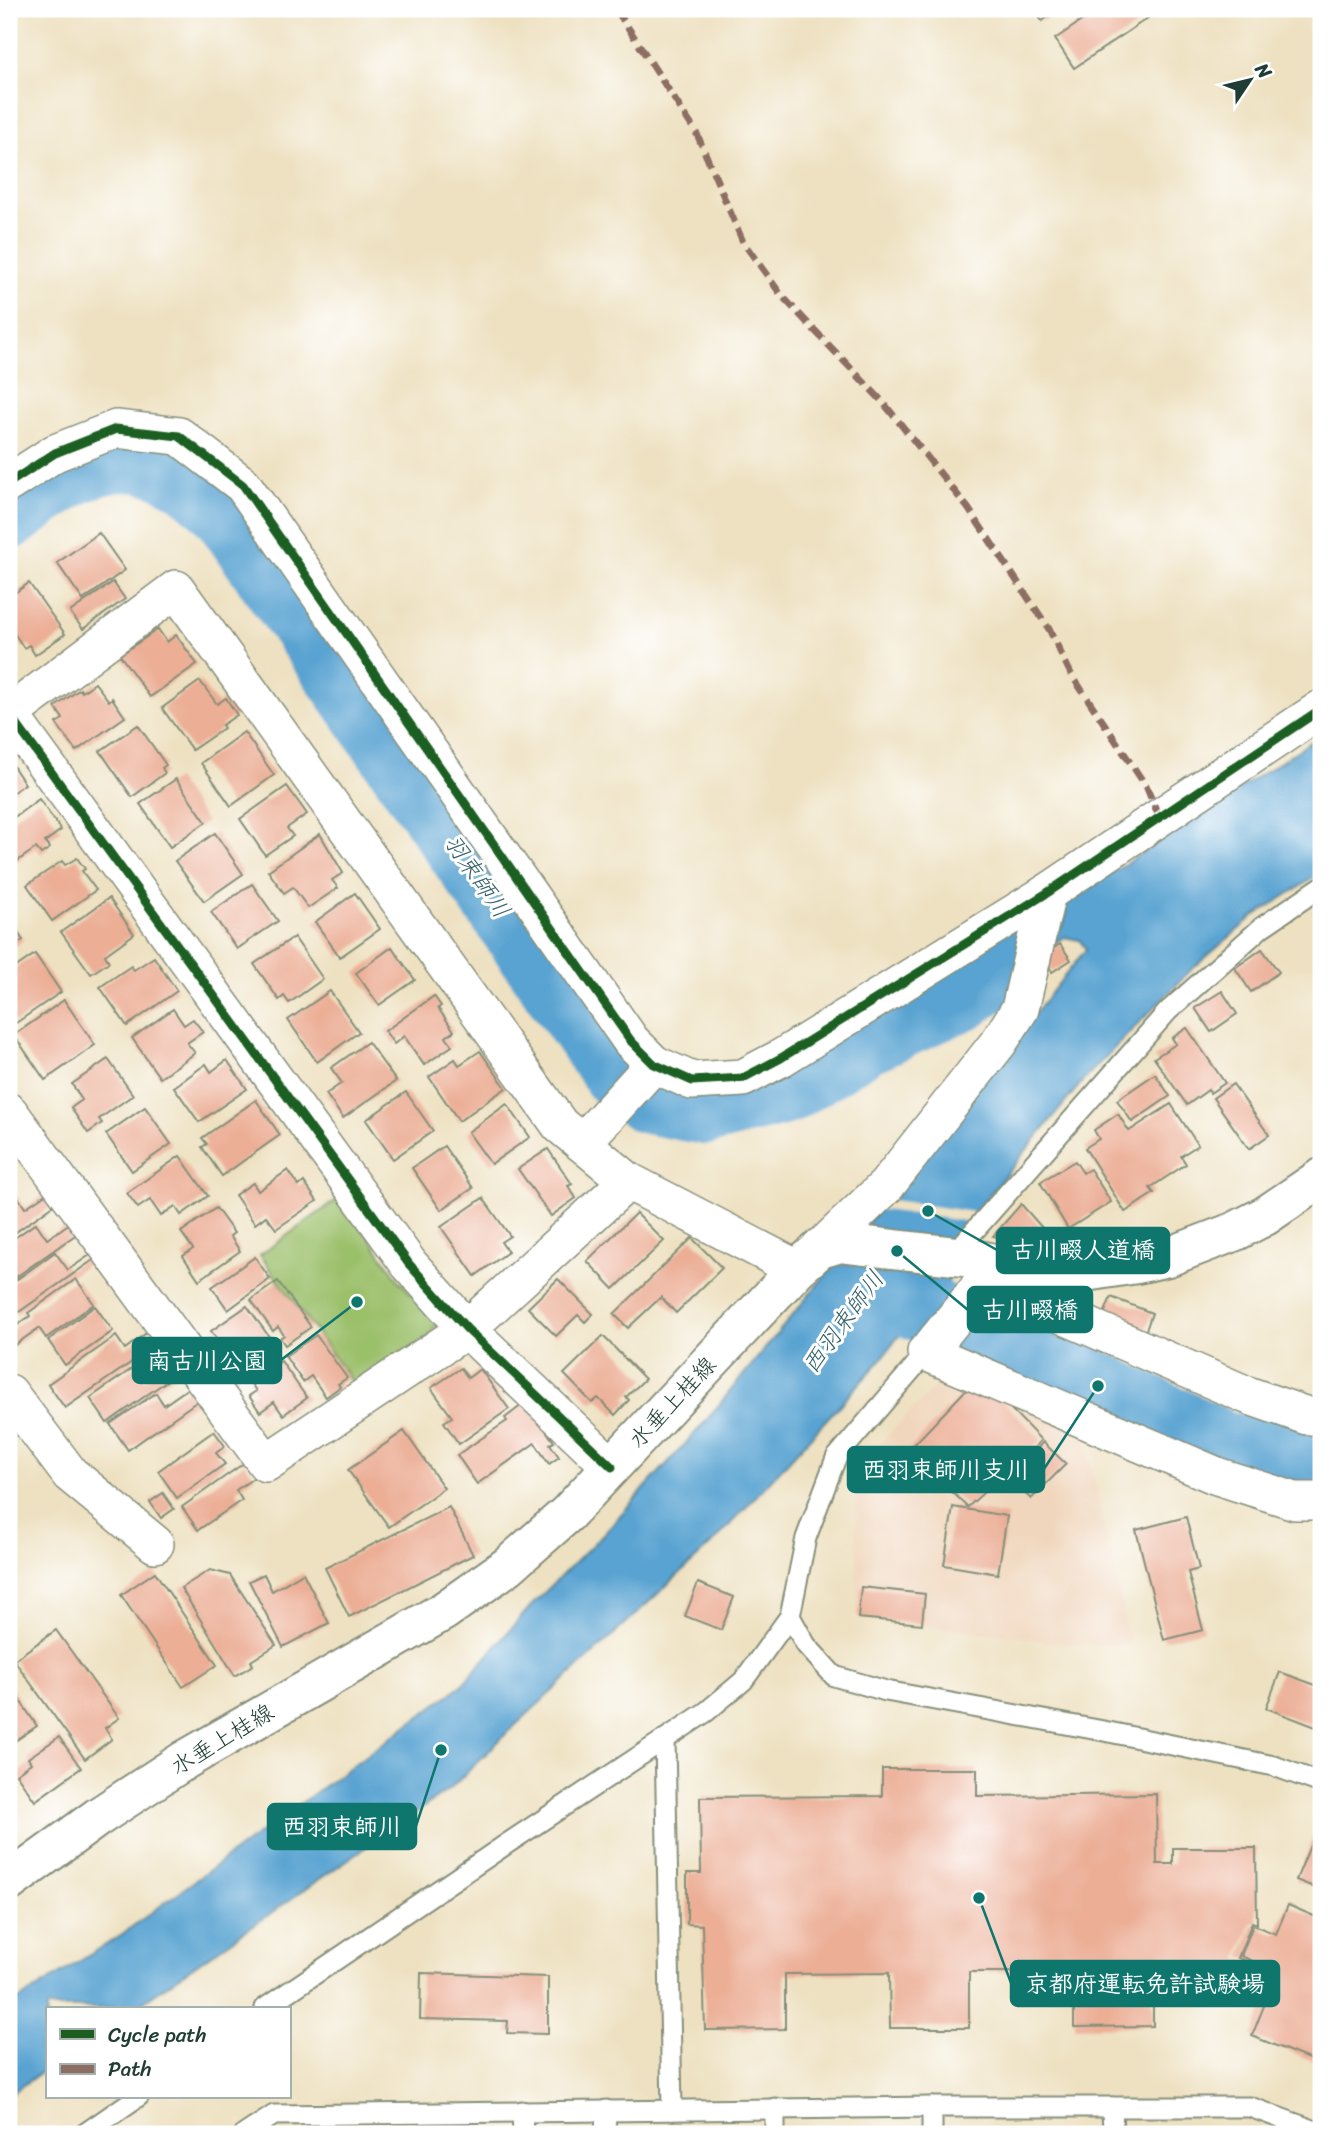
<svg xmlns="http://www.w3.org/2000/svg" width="1330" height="2143" viewBox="0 0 1330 2143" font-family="Sriracha,'Klee One',sans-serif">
  <rect width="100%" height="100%" fill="#fff"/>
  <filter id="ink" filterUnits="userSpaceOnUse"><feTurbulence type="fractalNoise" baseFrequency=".0143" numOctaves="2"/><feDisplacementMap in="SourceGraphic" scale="14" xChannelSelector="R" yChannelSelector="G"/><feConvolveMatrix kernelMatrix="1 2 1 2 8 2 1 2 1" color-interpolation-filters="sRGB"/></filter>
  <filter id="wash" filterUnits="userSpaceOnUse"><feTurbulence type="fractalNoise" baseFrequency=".00686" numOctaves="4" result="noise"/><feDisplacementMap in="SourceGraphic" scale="28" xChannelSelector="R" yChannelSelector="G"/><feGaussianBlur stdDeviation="1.57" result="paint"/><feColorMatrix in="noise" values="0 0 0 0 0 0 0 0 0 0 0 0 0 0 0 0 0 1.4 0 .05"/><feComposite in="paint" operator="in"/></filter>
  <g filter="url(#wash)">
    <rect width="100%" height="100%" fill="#eee1c1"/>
    <path fill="#f0d6bc" d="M950 1371 1083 1428 1131 1647 1045 1642 1022 1637 857 1618 856 1468Z"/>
    <path fill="#9bc06b" stroke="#5d7e50" stroke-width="2" d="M341 1197 400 1282 438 1322 429 1336 355 1386 260 1255Z"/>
    <g fill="#59a3d1" stroke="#3c7082" stroke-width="2">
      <path d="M1321 735V848L1315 853 1321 873 1253 917 1191 970 1086 1077 955 1237 947 1290 921 1316 1128 1411 1129 1420 988 1362 901 1333 880 1361 715 1541 507 1733 451 1788 134 2008H47V2068L9 2095V2006L118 1937 461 1686 530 1607 605 1532 705 1422 893 1192 1086 949 1079 940 1064 937 1042 952 1037 944 1061 928 1067 914 1062 906Z"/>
      <path d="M990 947 1013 952 1020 963 1011 985 972 1008 947 971Z"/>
    </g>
    <path fill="#eee1c1" d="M886 1199 979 1213 971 1222 876 1209Z"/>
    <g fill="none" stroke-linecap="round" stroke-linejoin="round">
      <g stroke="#59a3d1" stroke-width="68">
        <path d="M9 516C35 498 62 474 92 464 146 445 191 474 226 513L617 1076 648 1100 706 1111 785 1091 864 1041 964 996 1017 959"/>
        <path d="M867 1286 1023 1350 1223 1444 1321 1460"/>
      </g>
    </g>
    <g id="blocks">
      <g fill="#ecaf96">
        <path d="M1034 9H1060L1042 21Z"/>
        <path d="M1099 9H1161L1074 68 1055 39Z"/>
        <path d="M99 533 125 570 83 600 57 563Z"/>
        <path d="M113 582 125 599 83 629 70 612Z"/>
        <path d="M29 583 65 634 35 655 29 645 24 648 9 626V597Z"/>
        <path d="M158 629 167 642 176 635 197 664 150 697 120 655Z"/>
        <path d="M200 681 217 704 226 698 237 715 222 725 224 728 192 750 162 708Z"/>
        <path d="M95 683 109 701 112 698 125 717 76 751 56 723 63 719 55 707 80 689 82 692Z"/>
        <path d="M138 725 166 765 162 768 165 773 132 797 100 751Z"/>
        <path d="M244 732 274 775 231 806 201 763Z"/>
        <path d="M9 760 25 784 9 795Z"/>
        <path d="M176 779 206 822 170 847 140 804Z"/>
        <path d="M287 786 307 814 287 828 293 836 265 855 240 819Z"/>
        <path d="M39 799 61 830 45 842 50 848 41 854 36 848 9 867V821Z"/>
        <path d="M215 833 243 874 204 901 175 861Z"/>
        <path d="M320 834 343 873 332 880 338 888 308 908 293 887 284 893 268 871Z"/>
        <path d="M77 858 85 869 82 871 96 890 52 921 27 885 62 861 65 865Z"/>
        <path d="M252 884 278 921 237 949 211 912Z"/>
        <path d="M355 893 380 929 340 957 315 922Z"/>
        <path d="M109 898 134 934 105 955 109 962 91 974 61 932Z"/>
        <path d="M9 920 23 940 9 950Z"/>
        <path d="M294 937 323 979 289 1003 284 996 279 1000 254 964Z"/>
        <path d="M1060 944 1071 960 1052 972 1042 956Z"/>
        <path d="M392 947 415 980 379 1005 356 973Z"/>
        <path d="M1262 949 1279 972 1251 992 1235 968Z"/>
        <path d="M35 954 61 992 16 1023 9 1014V972Z"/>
        <path d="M154 957 177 991 127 1026 100 987 131 966 134 970Z"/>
        <path d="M330 991 359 1032 317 1062 288 1020Z"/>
        <path d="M1222 991 1237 1014 1211 1032 1195 1008Z"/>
        <path d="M434 996 441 1006 438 1008 454 1031 446 1037 452 1046 424 1065 404 1036 394 1044 385 1031Z"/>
        <path d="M64 1000 95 1045 45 1080 14 1035Z"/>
        <path d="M173 1009 184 1025 193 1019 203 1032 187 1043 195 1053 160 1078 132 1038Z"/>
        <path d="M1187 1028 1225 1083 1210 1093 1208 1090 1187 1105 1154 1058 1176 1044 1172 1038Z"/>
        <path d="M368 1042 396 1081 343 1118 326 1094 342 1083 331 1068Z"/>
        <path d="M480 1051 506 1088 459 1121 429 1077 455 1059 459 1065Z"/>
        <path d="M108 1059 133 1095 99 1119 102 1123 88 1133 71 1108 82 1100 72 1084Z"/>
        <path d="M227 1060 247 1089 199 1122 174 1087 206 1064 211 1072Z"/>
        <path d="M1155 1074 1170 1096 1132 1122 1117 1100Z"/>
        <path d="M1233 1084 1269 1135 1249 1149 1213 1098Z"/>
        <path d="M406 1092 433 1131 393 1159 366 1120Z"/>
        <path d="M256 1100 280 1135 222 1176 202 1147 207 1144 202 1138Z"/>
        <path d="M507 1104 530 1137 491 1164 468 1132Z"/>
        <path d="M1171 1104 1198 1145 1181 1156 1186 1164 1150 1188 1154 1193 1125 1212 1085 1148 1099 1139 1094 1130 1118 1114 1129 1131Z"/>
        <path d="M145 1107 171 1144 132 1171 106 1134Z"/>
        <path d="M444 1146 473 1188 441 1210 412 1168Z"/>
        <path d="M548 1149 572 1184 568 1186 576 1198 551 1216 518 1169Z"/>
        <path d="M180 1156 208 1196 181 1215 175 1206 161 1216 150 1200 138 1208 127 1193Z"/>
        <path d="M1075 1161 1083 1173 1090 1169 1111 1202 1068 1229 1040 1182Z"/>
        <path d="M288 1170 299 1186 304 1182 317 1201 276 1229 266 1216 255 1224 235 1195 253 1183 258 1191Z"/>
        <path d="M47 1193 55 1204 9 1237V1199L16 1194 25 1208Z"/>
        <path d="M483 1198 510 1236 501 1242 508 1252 475 1276 441 1227Z"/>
        <path d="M1021 1204 1044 1230 1028 1246 993 1236Z"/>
        <path d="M216 1208 234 1233 230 1236 240 1251 199 1280 183 1256 193 1249 181 1232Z"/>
        <path d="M636 1213 664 1241 614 1289 587 1261Z"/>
        <path d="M36 1223 47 1239 70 1223 78 1233 9 1282V1242Z"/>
        <path d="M692 1238 722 1268 676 1313 661 1297 628 1328 614 1314Z"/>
        <path d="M55 1252 68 1270 93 1253 96 1258 16 1314 9 1303V1285Z"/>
        <path d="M255 1257 270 1279 228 1310 212 1287Z"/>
        <path d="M76 1279 94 1304 46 1338 39 1328 9 1349V1331L30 1316 28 1313Z"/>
        <path d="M558 1279 593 1314 585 1322 578 1315 556 1336 528 1308Z"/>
        <path d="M278 1281 311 1327 285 1345 280 1338 284 1335 278 1327 273 1331 251 1300Z"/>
        <path d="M1111 1297 1152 1313 1145 1333 1103 1317Z"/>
        <path d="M95 1306 113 1331 65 1365 48 1340Z"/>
        <path d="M247 1306 270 1338 249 1353 243 1344 228 1355 211 1331Z"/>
        <path d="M149 1331 158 1344 65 1408 48 1384 116 1336 125 1349Z"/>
        <path d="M316 1335 347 1378 338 1384 340 1387 326 1397 311 1376 303 1382 285 1356Z"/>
        <path d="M603 1336 645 1379 626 1397 629 1400 615 1415 598 1398 592 1403 564 1374Z"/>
        <path d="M281 1361 307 1398 283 1415 274 1402 260 1412 249 1396 256 1391 250 1382Z"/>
        <path d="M171 1362 178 1373 107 1423 90 1398 136 1366 145 1380Z"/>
        <path d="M461 1368 468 1378 480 1369 509 1409 459 1444 444 1422 452 1417 431 1388Z"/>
        <path d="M979 1376 1041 1440 1034 1448 1036 1450 1043 1442 1066 1464 1031 1499 1011 1480 1000 1489 995 1482 968 1507 908 1451Z"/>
        <path d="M190 1387 199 1400 128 1450 110 1424 156 1393 164 1405Z"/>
        <path d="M522 1405 529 1406 554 1442 550 1444 559 1457 549 1464 535 1443 477 1484 457 1455 507 1421 505 1418Z"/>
        <path d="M214 1431 225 1446 216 1453 225 1464 177 1498 158 1471Z"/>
        <path d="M404 1431 444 1488 389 1527 348 1470Z"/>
        <path d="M244 1463 255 1477 236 1490 242 1500 198 1530 182 1507Z"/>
        <path d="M163 1493 174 1509 161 1518 150 1502Z"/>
        <path d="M449 1507 473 1555 349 1617 325 1568Z"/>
        <path d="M953 1507 1007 1516 998 1574 944 1565Z"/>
        <path d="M1186 1517 1199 1569 1188 1572 1203 1630 1164 1640 1136 1530Z"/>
        <path d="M210 1570 230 1575 276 1645 251 1661 253 1665 235 1676 181 1588Z"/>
        <path d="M155 1572 217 1665 183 1687 121 1595Z"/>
        <path d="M303 1573 329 1623 283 1647 249 1581 264 1574 272 1591Z"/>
        <path d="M698 1583 734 1597 721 1630 685 1616Z"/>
        <path d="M861 1587 925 1594 922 1624 858 1618Z"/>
        <path d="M56 1630 119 1718 105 1728 112 1739 85 1759 14 1660Z"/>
        <path d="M1280 1672 1321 1687V1729L1266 1708Z"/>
        <path d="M9 1684 37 1726 9 1745Z"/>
        <path d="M59 1737 81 1768 35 1801 16 1774 31 1763 28 1758Z"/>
        <path d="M882 1769H977V1796L1156 1794 1157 1864H1173V1848H1256L1257 1924 1252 1922 1238 1958 1246 1961 1242 1971H1153V2026L1074 2027V1972H969V2028H890L889 1973 785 1974V2029L705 2030 702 1925 687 1924V1873H701L700 1797 882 1796Z"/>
        <path d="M1318 1826 1321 1827V1890L1296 1880Z"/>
        <path d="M1288 1905 1321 1919V2064L1252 2036 1273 1983 1262 1979 1264 1966 1241 1956 1253 1925 1276 1934Z"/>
        <path d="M421 1973 548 1977V2034L507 2033 508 2021 420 2019Z"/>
      </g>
    </g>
  </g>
  <g filter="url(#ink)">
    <use href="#blocks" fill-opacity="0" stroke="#868f7a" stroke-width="2"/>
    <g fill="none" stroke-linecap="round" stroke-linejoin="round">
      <g stroke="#868f7a" stroke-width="23">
        <g id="service">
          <path d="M952 1256 1168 1011 1262 927 1321 887"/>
          <path d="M932 1346 836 1458 806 1538 790 1616 806 1645 834 1676 886 1691 1109 1732 1274 1766 1321 1783"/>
          <path d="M665 1739 672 2110"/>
          <path d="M265 2008 508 1843 706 1712 743 1681 790 1616"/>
          <path d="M932 2107V2134"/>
          <path d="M1112 2107 1113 2134"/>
          <path d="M522 2111 523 2134"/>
          <path d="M84 2134 139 2096"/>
          <path d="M245 2134 274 2115 932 2107H1250L1321 2133"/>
          <path d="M605 2134 606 2110"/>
          <path d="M775 2134V2108"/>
        </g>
      </g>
      <g stroke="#868f7a" stroke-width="40">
        <g id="minor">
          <path d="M9 483 55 453 116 429 179 436 243 485 631 1041 654 1064 692 1081 743 1078 781 1058 1047 893 1321 709"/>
          <path d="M9 714 176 589 560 1125 628 1181 797 1269"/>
          <path d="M9 714 409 1264 467 1329 612 1467"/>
          <path d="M9 1112 266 1463 467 1329 628 1181"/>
          <path d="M582 1143 654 1064"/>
          <path d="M820 1249 886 1186 999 1042 1020 1009 1047 893"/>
          <path d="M980 1287 1051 1310 1247 1395 1307 1416H1321"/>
          <path d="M932 1346 996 1267"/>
          <path d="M926 1352 1217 1476 1295 1501H1321"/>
          <path d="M9 1393 70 1474 155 1544"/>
        </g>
      </g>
      <g stroke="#868f7a" stroke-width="42">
        <path id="secondary" d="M9 1882 98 1817 185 1760 444 1611 508 1566 567 1514 797 1269 820 1249 840 1243 964 1257 1059 1276 1137 1264 1168 1257 1236 1231 1265 1216 1321 1178"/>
      </g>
      <use href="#service" stroke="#fff" stroke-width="19"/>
      <use href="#minor" stroke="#fff" stroke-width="37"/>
      <use href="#secondary" stroke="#fff" stroke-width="38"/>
      <path stroke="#8d6e63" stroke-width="7" stroke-dasharray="14 7" stroke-linecap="butt" d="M616 9 697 134 743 242 782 296 882 401 968 508 1049 629 1071 674 1146 786 1159 817"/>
      <g stroke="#fff" stroke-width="13">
        <g id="cycleway">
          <path d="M9 483 55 453 116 429 179 436 243 485 631 1041 654 1064 692 1081 743 1078 781 1058 1047 893 1321 709"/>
          <path d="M9 714 409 1264 467 1329 612 1467"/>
        </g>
      </g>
      <use href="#cycleway" stroke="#1b5e20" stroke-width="9"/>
    </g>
  </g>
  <g text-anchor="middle" stroke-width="6" stroke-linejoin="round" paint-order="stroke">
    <g font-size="23" fill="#1f3d34" stroke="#fff">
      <text transform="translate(672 1402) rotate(-47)" y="8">水垂上桂線</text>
      <text transform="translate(222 1739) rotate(-31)" y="8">水垂上桂線</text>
    </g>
    <g font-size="24" font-style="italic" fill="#33616b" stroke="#fff">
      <text transform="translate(477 876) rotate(55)" y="8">羽束師川</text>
      <text transform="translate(843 1322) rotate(-54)" y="8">西羽束師川</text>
    </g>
  </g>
  <path fill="none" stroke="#0f766e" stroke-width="2.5" d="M928 1211L997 1250M897 1251L968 1310M357 1302L281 1360M1098 1386L1044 1469M441 1750L416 1826M979 1898L1011 1983"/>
  <g fill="#0f766e" stroke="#fff" stroke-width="2.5">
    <circle cx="928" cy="1211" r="7"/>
    <circle cx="897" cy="1251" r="7"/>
    <circle cx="357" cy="1302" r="7"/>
    <circle cx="1098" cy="1386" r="7"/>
    <circle cx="441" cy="1750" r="7"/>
    <circle cx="979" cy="1898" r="7"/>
  </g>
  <g fill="#0f766e" stroke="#0f766e" stroke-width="2.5">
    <rect x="997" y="1228" width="172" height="45" rx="7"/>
    <rect x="968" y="1287" width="124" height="45" rx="7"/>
    <rect x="133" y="1338" width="148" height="45" rx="7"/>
    <rect x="848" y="1447" width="196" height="45" rx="7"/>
    <rect x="268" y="1804" width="148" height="45" rx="7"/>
    <rect x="1011" y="1961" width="268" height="45" rx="7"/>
  </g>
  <g font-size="24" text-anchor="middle" font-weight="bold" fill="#fff">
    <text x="1083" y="1258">古川畷人道橋</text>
    <text x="1030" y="1318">古川畷橋</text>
    <text x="207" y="1369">南古川公園</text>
    <text x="946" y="1478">西羽束師川支川</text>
    <text x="342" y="1835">西羽束師川</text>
    <text x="1145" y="1992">京都府運転免許試験場</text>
  </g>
  <rect width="1330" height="2143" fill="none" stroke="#fff" stroke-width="35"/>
  <rect x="46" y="2007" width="245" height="91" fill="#ffffff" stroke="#a5b1ae" stroke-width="2"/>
  <rect x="60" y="2029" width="35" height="10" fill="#1b5e20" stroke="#a5b1ae" stroke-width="2"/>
  <text x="108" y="2042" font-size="21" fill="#1f3d34">Cycle path</text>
  <rect x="60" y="2064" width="35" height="10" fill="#8d6e63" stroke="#a5b1ae" stroke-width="2"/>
  <text x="108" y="2076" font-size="21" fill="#1f3d34">Path</text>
  <g transform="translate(1250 80) rotate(55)" stroke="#ffffff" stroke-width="5" paint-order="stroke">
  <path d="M0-5L12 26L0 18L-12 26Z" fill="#1f3d34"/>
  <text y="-10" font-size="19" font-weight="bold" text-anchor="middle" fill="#1f3d34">N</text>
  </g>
</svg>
